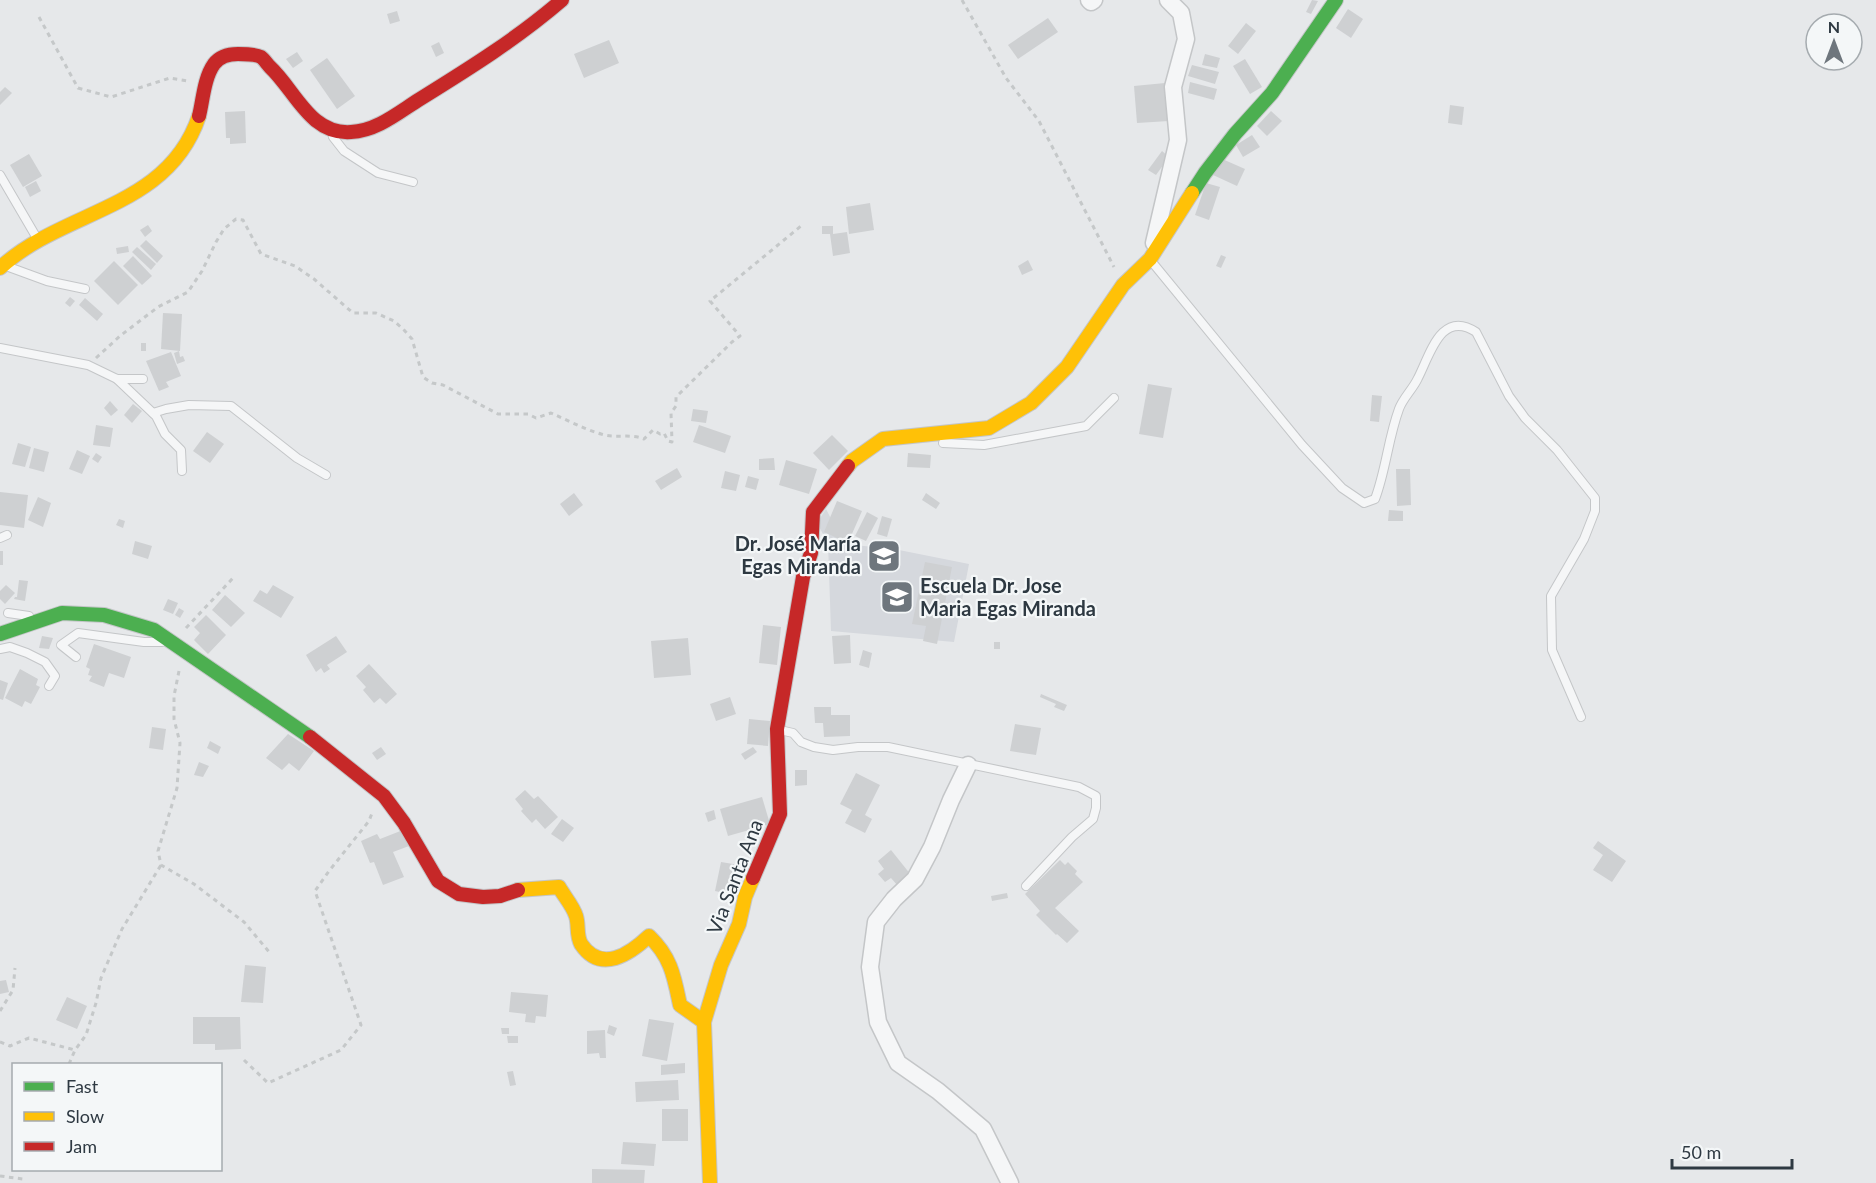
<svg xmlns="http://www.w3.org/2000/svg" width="1876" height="1183" viewBox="0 0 1876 1183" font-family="Lato,sans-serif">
  <rect width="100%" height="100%" fill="#e6e8ea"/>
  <path fill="#d5d8dd" d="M826 509 844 544 894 549 969 564 954 642 831 631 828 543 817 523Z"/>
  <g fill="#ced0d2">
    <path d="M1312 0 1318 1 1311 14 1306 12Z"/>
    <path d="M1348 9 1363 19 1351 38 1336 28Z"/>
    <path d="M397 11 400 21 390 24 387 14Z"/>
    <path d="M1048 18 1058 32 1018 59 1008 45Z"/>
    <path d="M1246 23 1256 31 1238 54 1228 46Z"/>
    <path d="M609 40 619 63 584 78 574 54Z"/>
    <path d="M439 42 444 53 436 57 431 46Z"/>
    <path d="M297 52 303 61 293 68 286 59Z"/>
    <path d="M1205 54 1220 58 1217 68 1202 65Z"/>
    <path d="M327 58 355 96 337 109 310 70Z"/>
    <path d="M1245 59 1262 87 1250 94 1233 66Z"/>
    <path d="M1192 65 1219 72 1215 84 1188 76Z"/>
    <path d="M1190 82 1217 89 1214 100 1188 93Z"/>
    <path d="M1165 83 1169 121 1137 123 1134 86Z"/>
    <path d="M5 87 12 93 0 105V92Z"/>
    <path d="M1450 105 1464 107 1462 125 1448 123Z"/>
    <path d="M245 111 246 143 230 144V138H226L225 112Z"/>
    <path d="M1271 111 1282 121 1267 136 1257 126Z"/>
    <path d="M1252 135 1260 147 1243 157 1236 145Z"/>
    <path d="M1162 151 1169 157 1156 175 1148 170Z"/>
    <path d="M29 154 42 176 23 187 10 165Z"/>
    <path d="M1220 158 1245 169 1237 186 1213 175Z"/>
    <path d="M36 181 41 191 30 197 25 187Z"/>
    <path d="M1206 183 1220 187 1209 220 1195 215Z"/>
    <path d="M870 203 874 230 849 234 846 207Z"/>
    <path d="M148 225 152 231 145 237 140 230Z"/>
    <path d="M822 226H833V234L847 232 850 253 833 256 830 234H822Z"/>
    <path d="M146 240 163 256 157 263 140 246Z"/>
    <path d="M128 246 129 252 117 254 116 248Z"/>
    <path d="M137 247 156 264 151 270 132 252Z"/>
    <path d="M1221 255 1226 257 1221 268 1216 266Z"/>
    <path d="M133 256 152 276 142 285 123 266Z"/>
    <path d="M1028 260 1033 270 1022 275 1018 266Z"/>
    <path d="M114 261 138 285 118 305 94 281Z"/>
    <path d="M70 297 75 301 70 307 65 303Z"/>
    <path d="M85 298 103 314 97 321 79 305Z"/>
    <path d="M163 313 182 314 180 351 161 349Z"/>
    <rect x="141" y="343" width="5" height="8"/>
    <path d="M179 351 180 357 183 356 185 361 177 364 174 353Z"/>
    <path d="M171 352 181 376 166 382 169 387 159 391 146 361Z"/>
    <path d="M1148 384 1172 388 1163 438 1139 434Z"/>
    <path d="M1372 395 1382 396 1379 422 1370 421Z"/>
    <path d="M110 401 118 410 111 416 104 408Z"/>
    <path d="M133 404 142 411 132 423 124 415Z"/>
    <path d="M693 409 708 411 706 423 691 421Z"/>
    <path d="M96 425 113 428 110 447 93 445Z"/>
    <path d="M699 425 731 436 725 453 693 442Z"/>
    <path d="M207 432 224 444 210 463 193 451Z"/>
    <path d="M832 435 848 451 829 470 813 453Z"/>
    <path d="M18 443 31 447 25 467 12 464Z"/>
    <path d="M34 448 49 452 44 472 29 468Z"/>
    <path d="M77 450 90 456 82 474 69 469Z"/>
    <path d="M96 453 102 457 98 463 92 459Z"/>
    <path d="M908 453 931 455 930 468 907 467Z"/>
    <path d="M774 458 775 470H759V459Z"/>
    <path d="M786 460 817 469 809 494 779 485Z"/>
    <path d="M677 468 682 477 661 490 655 481Z"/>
    <path d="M1396 469H1410L1411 505 1397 506Z"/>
    <path d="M725 471 740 475 736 491 721 488Z"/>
    <path d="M748 476 759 479 756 490 745 487Z"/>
    <path d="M0 492 28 495 24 528 0 525Z"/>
    <path d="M574 493 583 505 569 516 560 504Z"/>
    <path d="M926 493 940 503 936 509 922 500Z"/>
    <path d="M38 497 51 503 43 527 28 520Z"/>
    <path d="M837 501 862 511 848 543 824 532Z"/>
    <path d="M1389 510 1403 511V521H1388Z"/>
    <path d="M867 512 878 518 866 541 855 536Z"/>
    <path d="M882 516 892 519 887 537 877 534Z"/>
    <path d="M119 519 125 521 123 528 116 525Z"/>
    <path d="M135 541 152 546 148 559 132 554Z"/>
    <rect x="0" y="551" width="3" height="14"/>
    <path d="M925 562 952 567 937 644 923 641 926 626 912 624Z"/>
    <path d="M19 580 28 581 25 601 14 599 15 597H17Z"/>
    <path d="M6 585 15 593 5 604 0 599V591Z"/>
    <path d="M273 585 294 597 281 618 253 601 260 590 267 594Z"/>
    <path d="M225 595 245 613 231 627 212 610Z"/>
    <path d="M168 599 178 603 173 614 163 610Z"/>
    <path d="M179 608 184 611 180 618 175 615Z"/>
    <path d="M206 615 226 635 208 654 194 640 200 633 194 627Z"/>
    <path d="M763 625 781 627 777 665 759 663Z"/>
    <path d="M850 635 851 663 834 664 832 636Z"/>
    <path d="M42 636 53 638 49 649 39 648Z"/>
    <path d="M336 636 347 652 327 665 330 669 324 673 321 668 316 672 306 655Z"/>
    <path d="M688 638 691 675 654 678 651 641Z"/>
    <rect x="994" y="642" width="6" height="7"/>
    <path d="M94 644 131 657 124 678 109 673 104 687 89 681 92 676 88 675 90 669 86 667Z"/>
    <path d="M863 650 872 653 869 668 859 665Z"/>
    <path d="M369 664 397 694 386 704 380 698 374 703 363 690 366 687 356 676Z"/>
    <path d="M20 669 38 679 36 685 40 687 31 704 25 701 22 707 5 698Z"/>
    <path d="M0 680 8 683 3 700 0 699Z"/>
    <path d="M1041 694 1067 705 1064 711 1054 707 1056 704 1040 697Z"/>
    <path d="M730 697 736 714 716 721 710 704Z"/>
    <path d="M814 707H831V715H850V736L824 737 823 723H815Z"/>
    <path d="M749 719 770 721 768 746 747 744Z"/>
    <path d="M1015 724 1041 728 1036 755 1010 751Z"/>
    <path d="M152 727 166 729 163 750 149 748Z"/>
    <path d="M288 734 314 751 299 771 289 763 282 770 266 758Z"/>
    <path d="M210 741 221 747 218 754 207 748Z"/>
    <path d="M381 747 386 754 377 760 372 753Z"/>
    <path d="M753 747 757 752 745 760 741 754Z"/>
    <path d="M199 762 209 766 203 777 194 775Z"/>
    <path d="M795 770H807V785L795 786Z"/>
    <path d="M856 773 880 785 865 815 872 819 865 833 845 823 852 810 840 804Z"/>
    <path d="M525 790 534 799 538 796 558 817 545 829 536 819 532 823 521 811 523 809 515 799Z"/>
    <path d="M762 797 770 824 728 836 720 809Z"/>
    <path d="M714 810 716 819 708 822 705 813Z"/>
    <path d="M562 819 574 828 563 842 551 834Z"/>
    <path d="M403 830 409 846 393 852 404 877 383 885 374 862 370 863 361 841 377 834 380 839Z"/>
    <path d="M1598 841 1626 861 1612 882 1593 870 1603 855 1593 848Z"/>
    <path d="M891 850 911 875 898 886 891 878 885 882 878 874 884 869 878 861Z"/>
    <path d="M1060 860 1065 865 1068 862 1077 871 1075 874 1083 882 1055 908 1079 931 1067 943 1057 934 1056 935 1036 915 1040 911 1025 894Z"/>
    <path d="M721 862 739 865 733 895 715 891Z"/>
    <path d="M1007 893 1008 898 992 901 991 896Z"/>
    <path d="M245 965 266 967 263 1003 241 1002Z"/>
    <path d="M6 980 9 992 0 994V981Z"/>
    <path d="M511 992 548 995 546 1017 536 1016 535 1023 525 1022 526 1014 509 1012Z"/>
    <path d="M67 997 87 1006 77 1029 56 1020Z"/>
    <path d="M193 1017H240L241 1049 215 1050V1044H193Z"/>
    <path d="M649 1019 674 1023 667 1061 642 1056Z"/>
    <path d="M609 1025 617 1028 614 1036 607 1033Z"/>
    <path d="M501 1028H509V1034H502Z"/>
    <path d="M605 1030 606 1058H600L599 1053 587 1054V1031Z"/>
    <path d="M507 1036H518V1043H508Z"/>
    <path d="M685 1063V1073L661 1075V1065Z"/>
    <path d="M513 1071 516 1085 510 1086 507 1072Z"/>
    <path d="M678 1080 679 1100 636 1102 635 1082Z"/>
    <rect x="662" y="1109" width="26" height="32"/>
    <path d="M623 1142 656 1144 654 1166 621 1164Z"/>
    <path d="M592 1169 645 1170 644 1183H592Z"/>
  </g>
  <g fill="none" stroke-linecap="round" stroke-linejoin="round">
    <g stroke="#c4c6c8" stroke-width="10">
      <g id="lane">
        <path d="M333 137 344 151 378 173 413 182"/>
        <path d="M0 175 38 240"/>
        <path d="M1152 262 1302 445 1342 488 1364 503 1375 499C1386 470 1388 439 1399 409 1403 398 1413 389 1418 378 1430 355 1441 309 1476 332L1509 396 1525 418 1557 450 1595 498V511L1584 539 1551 596 1552 650 1581 717"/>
        <path d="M6 266 47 281 85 289"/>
        <path d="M0 348 88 365 117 379H143"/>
        <path d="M117 379 156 416 165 434 181 450 182 471"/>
        <path d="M153 413 166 409 189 405 231 406 297 458 326 475"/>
        <path d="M943 443 984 445 1086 426 1114 398"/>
        <path d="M0 538 7 535"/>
        <path d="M8 613 29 616"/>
        <path d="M0 649 10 647 27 653 45 662 55 676 49 686"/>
        <path d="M76 657 61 645 78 633 144 642H162"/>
        <path d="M780 730 793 733 801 742 814 747 833 750 858 747H888L1079 787 1096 796V808L1093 819 1072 837 1026 886"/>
      </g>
    </g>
    <g stroke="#c4c6c8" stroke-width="19">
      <g id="street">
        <path d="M1089 0 1091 2 1094 0"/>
        <path d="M1154 243 1178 140 1173 87 1186 39 1181 13 1168 0"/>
        <path d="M968 765 951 800 932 847 915 879 894 899 876 922 870 967 878 1022 898 1063 938 1091 983 1129 1010 1183"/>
      </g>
    </g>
    <g stroke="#c4c6c8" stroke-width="16">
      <g id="fast">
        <path d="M1192 193 1205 173 1235 134 1272 93 1336 0"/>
        <path d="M0 634 62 613 104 615 154 630 310 737"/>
      </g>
    </g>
    <g stroke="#c4c6c8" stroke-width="16">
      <g id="slow">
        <path d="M0 268C63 209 168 210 199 116"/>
        <path d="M848 466 852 461 883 439 989 428 1031 403 1067 367 1123 285 1150 259 1192 193"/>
        <path d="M518 890 559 887C564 896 573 906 576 916 579 925 576 935 581 944 601 974 630 954 649 936 671 957 674 976 680 1005L704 1022"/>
        <path d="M710 1183 704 1022 721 965 739 924 745 897 753 878"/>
      </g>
    </g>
    <g stroke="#c4c6c8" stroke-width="16">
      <g id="jam">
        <path d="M199 116C203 100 204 78 214 64 220 56 229 54 238 54 244 54 255 54 261 57 264 59 267 64 270 67 295 90 310 135 351 132 377 131 399 112 420 99 470 68 518 38 562 0"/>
        <path d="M310 737 384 796 404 823 438 881 459 894 483 897 500 896 518 890"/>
        <path d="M753 878 780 814 777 729 803 577 811 553 813 512 848 466"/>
      </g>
    </g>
    <g stroke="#c5c8c9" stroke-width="3" stroke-dasharray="4.5 4.5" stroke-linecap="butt">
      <path d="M962 0 1006 78 1039 121 1114 267"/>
      <path d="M39 17 78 88 111 97 170 78 188 81"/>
      <path d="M96 358 120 336 158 307 188 292 202 271 216 242 224 229 236 219 243 220 261 254 295 266 314 279 353 313H376L394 321 404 330 412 339 423 377 432 383 443 385 498 414H528L536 418 551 413C567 420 584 429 601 434 615 439 630 433 644 439L653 430 660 434 664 433 668 441 672 442 671 413 676 406V397L732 342 740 336 710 301 801 226"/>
      <path d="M186 628 234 577"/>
      <path d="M179 671 174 696V719L180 743 177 788 158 851 161 865 194 884 244 922 270 953"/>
      <path d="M0 1011 13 990 15 968"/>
      <path d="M0 1042 10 1046 29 1038 75 1050"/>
      <path d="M244 1060 268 1083 341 1050 361 1025 315 891 329 871 369 821 372 813"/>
      <path d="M69 1064 75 1050 86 1035 96 1003 101 978 122 929 161 865"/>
      <path d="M0 1176 23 1179"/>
    </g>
    <use href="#lane" stroke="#f5f6f7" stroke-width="8"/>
    <use href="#street" stroke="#f5f6f7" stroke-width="16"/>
    <use href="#fast" stroke="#4caf50" stroke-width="14"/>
    <use href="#slow" stroke="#ffc107" stroke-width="14"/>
    <use href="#jam" stroke="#c62828" stroke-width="14"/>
  </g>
  <defs>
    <g id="school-square" transform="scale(1.725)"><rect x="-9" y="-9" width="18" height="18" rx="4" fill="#6e767d" stroke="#f4f7f8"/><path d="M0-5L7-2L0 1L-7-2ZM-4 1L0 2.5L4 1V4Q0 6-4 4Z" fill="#fff"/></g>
  </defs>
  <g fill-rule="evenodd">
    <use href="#school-square" x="884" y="556"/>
    <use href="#school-square" x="897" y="597"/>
  </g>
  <g text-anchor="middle" stroke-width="4.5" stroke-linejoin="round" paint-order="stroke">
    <g font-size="20" font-weight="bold" fill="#2e3942" stroke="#f4f7f8" text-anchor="end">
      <text x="861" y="551">Dr. José María<tspan x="861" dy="23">Egas Miranda</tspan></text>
      <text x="920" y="593" text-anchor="start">Escuela Dr. Jose<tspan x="920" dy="23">Maria Egas Miranda</tspan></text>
    </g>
    <g font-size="20" fill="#2e3942" stroke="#f4f7f8">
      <text transform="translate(735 877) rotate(-69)" y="7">Via Santa Ana</text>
    </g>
  </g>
  <rect x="12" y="1063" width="210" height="108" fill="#f4f7f8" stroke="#a5abaf" stroke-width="1.5"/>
  <rect x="24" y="1082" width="30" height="9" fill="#4caf50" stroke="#a5abaf" stroke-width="1.5"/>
  <text x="66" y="1093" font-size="18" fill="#2e3942">Fast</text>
  <rect x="24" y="1112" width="30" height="9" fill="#ffc107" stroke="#a5abaf" stroke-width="1.5"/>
  <text x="66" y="1123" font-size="18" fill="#2e3942">Slow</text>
  <rect x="24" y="1142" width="30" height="9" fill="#c62828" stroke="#a5abaf" stroke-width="1.5"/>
  <text x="66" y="1153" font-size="18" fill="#2e3942">Jam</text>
  <g transform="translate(1834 42)"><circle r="28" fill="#f4f7f8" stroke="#a5abaf" stroke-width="1.5"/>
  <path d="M0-4.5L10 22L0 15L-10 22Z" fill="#6e767d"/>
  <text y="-9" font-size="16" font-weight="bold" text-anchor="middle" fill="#2e3942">N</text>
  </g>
  <path d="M1672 1159v9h120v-9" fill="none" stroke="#2e3942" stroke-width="3"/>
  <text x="1681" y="1159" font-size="18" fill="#2e3942" stroke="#f4f7f8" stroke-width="4.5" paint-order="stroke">50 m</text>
</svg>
